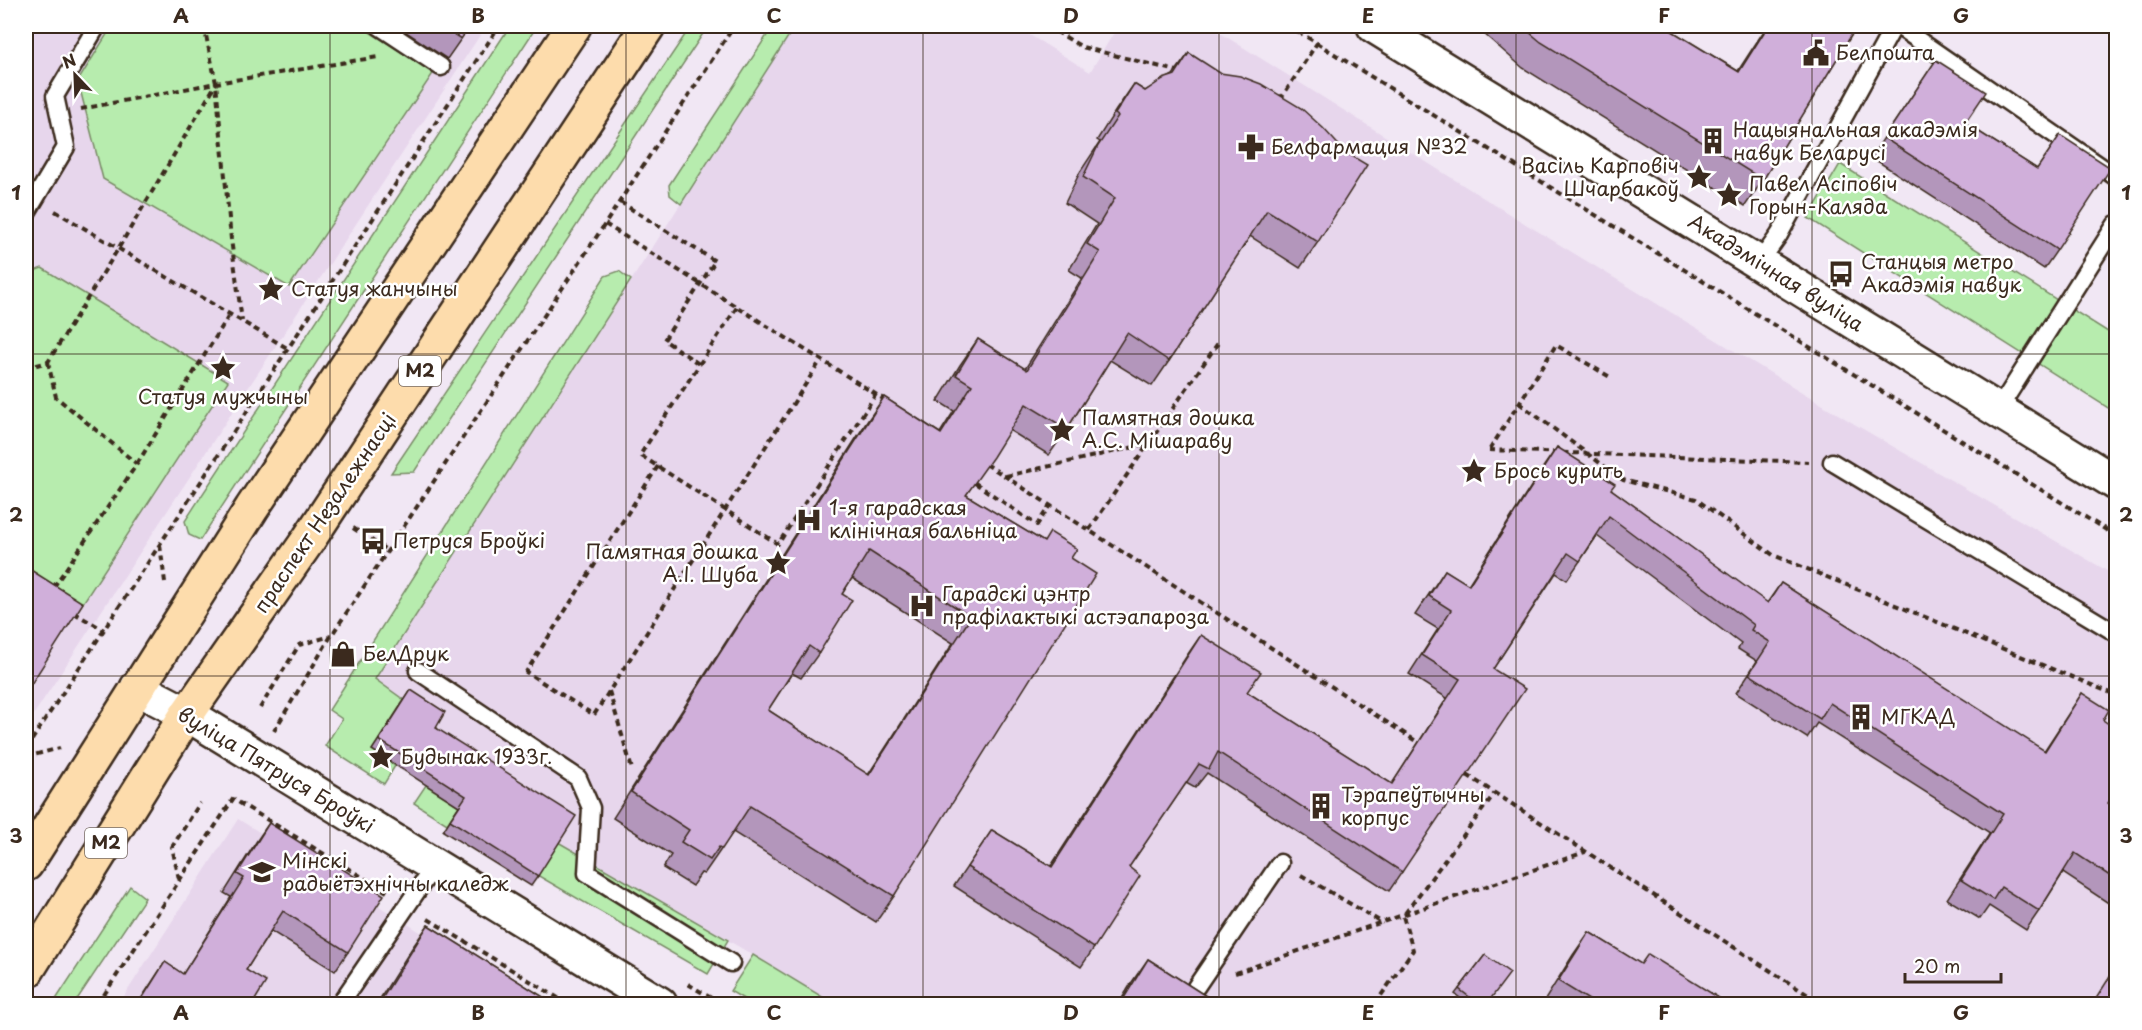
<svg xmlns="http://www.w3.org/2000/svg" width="2142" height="1030" viewBox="0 0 2142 1030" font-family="'Playpen Sans',sans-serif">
  <rect width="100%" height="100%" fill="#f1e7f4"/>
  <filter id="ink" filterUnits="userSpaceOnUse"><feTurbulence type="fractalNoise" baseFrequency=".0167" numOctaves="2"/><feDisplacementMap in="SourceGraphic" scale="12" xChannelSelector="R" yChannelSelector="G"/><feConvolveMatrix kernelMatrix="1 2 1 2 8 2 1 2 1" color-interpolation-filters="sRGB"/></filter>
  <g filter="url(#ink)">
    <g fill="#e7d6ec">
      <path d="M26 26H486L26 726Z"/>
      <path d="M795 26H1015L1090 72 1118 26H1209L1506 212 1856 425 2116 576V1004H834L741 948 558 842 428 738 404 700 375 679Z"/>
      <path d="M238 819 398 918 535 1004H119Z"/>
    </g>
    <g fill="#b7ecae" stroke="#798b66" stroke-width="1.5">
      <path d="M112 26H360L434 72 289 287 103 179 78 81Z"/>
      <path d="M510 26H537L200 540 189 535 185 521Z"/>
      <path d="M691 26H708L414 472 391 473Z"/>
      <path d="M773 26H795L681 204 670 195 669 185Z"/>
      <path d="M1840 164 2116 337V413L1808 218Z"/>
      <path d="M42 268 228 381 79 609 26 574V274Z"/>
      <path d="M619 271 631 280 375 679 404 700 372 750 395 766 384 784 325 746 342 719 329 710 605 276Z"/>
      <path d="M426 785 459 806 447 824 414 803Z"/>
      <path d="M558 842 728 940 708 974 537 875Z"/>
      <path d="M130 886 145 898 74 1004H53Z"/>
      <path d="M753 955 834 1004H752L730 991Z"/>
    </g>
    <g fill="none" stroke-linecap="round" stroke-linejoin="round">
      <g stroke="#3b2a1e" stroke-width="21">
        <g id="service">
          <path d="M379 26 441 67"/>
          <path d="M1898 26 2116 177"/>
          <path d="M26 214 66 147 55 96 97 26"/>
          <path d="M1759 263 1779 235 1894 26"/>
          <path d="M1998 410 2116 224"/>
          <path d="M1832 462 2116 633"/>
          <path d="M418 671 578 778 591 808 587 873 731 963"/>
          <path d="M1196 987 1280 863"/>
          <path d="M340 1004 434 866"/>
        </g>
      </g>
      <g stroke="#3b2a1e" stroke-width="38">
        <path id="minor" d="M137 688 187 714 660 1004"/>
      </g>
      <g stroke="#3b2a1e" stroke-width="38">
        <path id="tertiary" d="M1374 26 2116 483"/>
      </g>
      <g stroke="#3b2a1e" stroke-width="38">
        <g id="primary">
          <path d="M26 864 252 508 574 26"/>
          <path d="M26 972 187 714 309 539 648 26"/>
        </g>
      </g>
      <g stroke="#3b2a1e" stroke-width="4" stroke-dasharray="6 4.5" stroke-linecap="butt">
        <path d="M204 26 216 83 231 239 242 321"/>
        <path d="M1047 26 1082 47 1181 72"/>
        <path d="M1289 26 2116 536"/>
        <path d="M1279 96 1282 97 1317 43"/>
        <path d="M81 109 216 83 378 57"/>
        <path d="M620 202 715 261 664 340 699 364"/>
        <path d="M55 211 287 348"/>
        <path d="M605 224 885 400"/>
        <path d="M737 307 640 455 778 544 876 394"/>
        <path d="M48 362 56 397 137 464 53 588"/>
        <path d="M26 368 48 362 118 249 216 84"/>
        <path d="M1519 403 1623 480 1696 499 1773 555 2116 695"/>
        <path d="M1490 449 1556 345 1610 377"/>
        <path d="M1489 450 1809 462"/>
        <path d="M137 464 230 314"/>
        <path d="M986 464 1419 743"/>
        <path d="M658 466 526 672 594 715 821 360"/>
        <path d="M1006 476 1148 444"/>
        <path d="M975 483 1037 525 1050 505"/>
        <path d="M353 528 388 551"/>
        <path d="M1089 530 1218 343"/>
        <path d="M160 545 165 582"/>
        <path d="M74 613 104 630"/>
        <path d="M609 691 632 769"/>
        <path d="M260 708 299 645 331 636"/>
        <path d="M274 731 331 636 605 224 734 26"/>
        <path d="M26 749 499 26"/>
        <path d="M26 757 60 748"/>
        <path d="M1467 775 1822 1004"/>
        <path d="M1301 875 1383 923"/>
        <path d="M179 879 172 847 200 803"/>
        <path d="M428 919 568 1004"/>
        <path d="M1235 973 1585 852"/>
        <path d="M688 984 721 1004"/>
        <path d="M98 1004 233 799 387 892"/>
        <path d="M1375 1004 1413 950 1403 916 1495 793"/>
      </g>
      <use href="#service" stroke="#fff" stroke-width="16"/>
      <use href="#minor" stroke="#fff" stroke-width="33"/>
      <use href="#tertiary" stroke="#fff" stroke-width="33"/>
      <use href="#primary" stroke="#fddcac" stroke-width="33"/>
    </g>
    <g fill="#b396bb" stroke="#3b2a1e" stroke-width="1.5" fill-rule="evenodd">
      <path d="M397 26H470L447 59Z"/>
      <path d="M1475 26H1664L1738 71 1767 26H1857L1763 180 1745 206 1523 68Z"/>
      <path d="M1189 53 1318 242 1300 268 1250 236 1169 361 1152 386 1110 360 1067 429 1049 455 1009 430 966 495 1071 558 894 896 876 922 733 832 704 874 701 873 692 886 663 868 671 855 613 818 866 423 884 397 940 433 954 411 938 401 960 365 978 339 1025 369 1082 278 1069 270 1097 224 1065 203 1080 172 1100 142 1097 140 1116 110 1134 84 1145 91 1173 75ZM852 578 953 643 868 775 768 710 792 673 801 678 819 653 842 594Z"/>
      <path d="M1936 60 1965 123 2037 169 2060 135 2057 250 2044 269 1871 157Z"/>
      <path d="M1557 447 1611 489 1767 603 1781 583 2044 751 2082 693 2103 720 2108 803 2116 809V908L2063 873 2039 911 2026 930 1989 906 1980 919 1947 899 1990 833 1817 723 1807 738 1736 693 1757 661 1738 649 1741 644 1597 536 1567 580 1556 573 1493 669 1402 872 1389 891 1207 773 1195 788 1186 783 1129 867 1094 948 1081 967 954 886 992 830 1051 866 1188 654 1201 635 1247 692 1392 784 1447 698 1409 674 1438 629 1415 615 1445 570 1468 585 1544 466Z"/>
      <path d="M411 690 538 876 531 886 443 831 459 806 372 750Z"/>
      <path d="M269 823 348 952 335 971 271 931 246 970 252 1005H137L165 962 183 974 231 897 224 893 256 842Z"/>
      <path d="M428 925 556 1005H376L412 948Z"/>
      <path d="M1589 932 1640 964 1714 1005H1544L1543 1003 1573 955Z"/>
      <path d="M1485 955 1486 1005H1469L1455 994Z"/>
      <path d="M1148 959 1220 1005H1118L1132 982Z"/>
    </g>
    <g fill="#d0afda" stroke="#3b2a1e" stroke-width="1.5" fill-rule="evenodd">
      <path d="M440 26H470L461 39Z"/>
      <path d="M1522 26H1664L1739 72 1768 26H1857L1763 180 1541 42Z"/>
      <path d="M1189 53 1220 73 1240 76 1261 84 1301 108 1323 128 1345 152 1367 165 1318 242 1267 210 1169 361 1127 333 1067 429 1026 404 993 457 966 495 1044 542 1050 532 1077 549 1071 558 1096 574 894 896 750 806 722 849 719 847 710 860 681 842 689 830 631 792 884 397 941 434 972 385 956 375 978 339 1027 370 1100 252 1087 244 1115 198 1083 177 1098 146 1118 116 1115 114 1134 84 1145 91 1163 79 1175 75ZM869 551 971 617 869 775 768 710 809 646 819 653 852 600 842 594Z"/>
      <path d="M1936 60 1986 92 1965 123 2037 169 2060 135 2111 168 2057 250 1884 138Z"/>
      <path d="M1557 447 1615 484 1611 489 1768 603 1781 583 2045 751 2082 693 2109 710 2103 720 2116 729V790L2108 803 2116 809V880L2075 853 2039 911 2001 887 1993 900 1961 880 2003 814 1830 703 1820 719 1749 674 1770 642 1751 630 1754 625 1609 516 1580 561 1568 553 1493 669 1525 689 1402 872 1218 752 1209 769 1199 764 1129 867 1140 876 1094 948 967 867 992 830 1052 867 1201 635 1261 672 1247 692 1392 784 1460 679 1422 655 1451 610 1429 596 1445 570 1469 585Z"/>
      <path d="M26 567 83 603 26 692Z"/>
      <path d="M411 690 445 712 436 728 576 816 538 876 450 820 466 796 379 740Z"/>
      <path d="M269 823 384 895 348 952 283 911 246 970 266 982 252 1005H138L165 962 183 974 244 878 237 874Z"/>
      <path d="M428 925 556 1005H378Z"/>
      <path d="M1589 932 1641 964 1648 954 1719 998 1714 1005H1597L1558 981Z"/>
      <path d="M1485 955 1510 973 1486 1005H1480L1459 989Z"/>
      <path d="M1148 959 1220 1005H1135L1124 998Z"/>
      <path d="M2116 967V1005H2092Z"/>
    </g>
  </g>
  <path fill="none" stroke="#3b2a1e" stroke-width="1.5" stroke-opacity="0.55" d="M330 26V1004M626 26V1004M923 26V1004M1219 26V1004M1516 26V1004M1812 26V1004M26 354H2116M26 676H2116"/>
  <defs>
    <g id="civic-bare" transform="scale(2.07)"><path d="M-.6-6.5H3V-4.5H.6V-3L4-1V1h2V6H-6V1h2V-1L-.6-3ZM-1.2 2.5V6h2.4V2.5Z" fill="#3b2a1e" stroke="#fff" stroke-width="2.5" paint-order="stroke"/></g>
    <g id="building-bare" transform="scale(2.07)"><path d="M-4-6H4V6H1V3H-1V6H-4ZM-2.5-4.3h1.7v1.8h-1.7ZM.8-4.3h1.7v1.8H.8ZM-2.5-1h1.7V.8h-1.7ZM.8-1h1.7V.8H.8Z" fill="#3b2a1e" stroke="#fff" stroke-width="2.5" paint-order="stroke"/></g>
    <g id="pharmacy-bare" transform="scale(2.07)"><path d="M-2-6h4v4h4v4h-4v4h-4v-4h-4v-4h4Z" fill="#3b2a1e" stroke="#fff" stroke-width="2.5" paint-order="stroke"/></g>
    <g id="sight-bare" transform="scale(2.07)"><path d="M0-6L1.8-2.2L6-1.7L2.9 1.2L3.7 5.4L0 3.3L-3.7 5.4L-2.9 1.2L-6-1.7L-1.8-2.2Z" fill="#3b2a1e" stroke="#fff" stroke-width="2.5" paint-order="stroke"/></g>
    <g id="bus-bare" transform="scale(2.07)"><path d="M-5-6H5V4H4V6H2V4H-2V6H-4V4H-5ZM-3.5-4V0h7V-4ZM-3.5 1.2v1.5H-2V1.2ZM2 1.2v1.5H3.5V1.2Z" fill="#3b2a1e" stroke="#fff" stroke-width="2.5" paint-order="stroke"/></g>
    <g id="hospital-bare" transform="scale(2.07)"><path d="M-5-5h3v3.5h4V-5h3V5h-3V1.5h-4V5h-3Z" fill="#3b2a1e" stroke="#fff" stroke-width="2.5" paint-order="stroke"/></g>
    <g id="shop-bare" transform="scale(2.07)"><path d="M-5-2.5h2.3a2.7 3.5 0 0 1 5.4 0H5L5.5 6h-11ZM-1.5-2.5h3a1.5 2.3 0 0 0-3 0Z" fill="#3b2a1e" stroke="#fff" stroke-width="2.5" paint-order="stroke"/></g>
    <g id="university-bare" transform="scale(2.07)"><path d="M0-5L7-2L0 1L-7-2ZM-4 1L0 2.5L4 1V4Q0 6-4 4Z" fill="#3b2a1e" stroke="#fff" stroke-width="2.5" paint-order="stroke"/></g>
  </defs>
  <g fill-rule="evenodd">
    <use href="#civic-bare" x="1816" y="53"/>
    <use href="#building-bare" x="1713" y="141"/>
    <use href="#pharmacy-bare" x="1251" y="147"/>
    <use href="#sight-bare" x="1699" y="177"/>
    <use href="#sight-bare" x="1729" y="195"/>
    <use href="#bus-bare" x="1841" y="274"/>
    <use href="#sight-bare" x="271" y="289"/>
    <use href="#sight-bare" x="223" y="368"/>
    <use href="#sight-bare" x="1062" y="430"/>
    <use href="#sight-bare" x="1474" y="471"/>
    <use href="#hospital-bare" x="809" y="520"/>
    <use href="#bus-bare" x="373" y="541"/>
    <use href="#sight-bare" x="778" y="563"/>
    <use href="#hospital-bare" x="922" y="606"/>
    <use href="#shop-bare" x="343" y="654"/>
    <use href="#building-bare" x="1861" y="717"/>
    <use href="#sight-bare" x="381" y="757"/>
    <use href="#building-bare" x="1321" y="806"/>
    <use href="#university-bare" x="262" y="872"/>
  </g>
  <g text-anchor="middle" stroke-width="5" stroke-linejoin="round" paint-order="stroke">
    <g fill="#fff" stroke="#766a62" stroke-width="1.5">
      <rect x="399" y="356" width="42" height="30" rx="4.5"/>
      <rect x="85" y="828" width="42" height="30" rx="4.5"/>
    </g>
    <g font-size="18" font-weight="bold" fill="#3b2a1e">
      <text x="420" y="377">М2</text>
      <text x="106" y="849">М2</text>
    </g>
    <g font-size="20" fill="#3b2a1e" stroke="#fff" text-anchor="start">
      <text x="1836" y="60">Белпошта</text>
      <text x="1733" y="137">Нацыянальная акадэмія<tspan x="1733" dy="23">навук Беларусі</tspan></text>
      <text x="1271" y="154">Белфармация №32</text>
      <text x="1679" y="173" text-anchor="end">Васіль Карповіч<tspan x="1679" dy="23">Шчарбакоў</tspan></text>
      <text x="1749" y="191">Павел Асіповіч<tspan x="1749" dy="23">Горын-Каляда</tspan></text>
      <text x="1861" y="269">Станцыя метро<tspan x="1861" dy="23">Акадэмія навук</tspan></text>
      <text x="291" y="296">Статуя жанчыны</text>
      <text x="223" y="404" text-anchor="middle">Статуя мужчыны</text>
      <text x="1082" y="425">Памятная дошка<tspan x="1082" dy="23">А.С. Мішараву</tspan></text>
      <text x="1494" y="478">Брось курить</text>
      <text x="829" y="515">1-я гарадская<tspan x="829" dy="23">клінічная бальніца</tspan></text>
      <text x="393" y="548">Петруся Броўкі</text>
      <text x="758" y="559" text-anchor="end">Памятная дошка<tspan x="758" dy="23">А.І. Шуба</tspan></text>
      <text x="942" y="601">Гарадскі цэнтр<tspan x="942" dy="23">прафілактыкі астэапароза</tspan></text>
      <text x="363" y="661">БелДрук</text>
      <text x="1881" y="724">МГКАД</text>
      <text x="401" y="764">Будынак 1933г.</text>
      <text x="1341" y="802">Тэрапеўтычны<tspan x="1341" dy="23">корпус</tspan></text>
      <text x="282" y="868">Мінскі<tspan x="282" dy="23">радыётэхнічны каледж</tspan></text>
    </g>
    <g font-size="20" fill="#3b2a1e" stroke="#fff">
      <text transform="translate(1776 273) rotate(32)" y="7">Акадэмічная вуліца</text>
      <text transform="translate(325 513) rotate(-56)" y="7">праспект Незалежнасці</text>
      <text transform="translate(276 770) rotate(31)" y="7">вуліца Пятруся Броўкі</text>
    </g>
  </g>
  <rect width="2142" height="1030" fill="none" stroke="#fff" stroke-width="66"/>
  <g transform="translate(75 75) rotate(337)" stroke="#ffffff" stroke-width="4.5" paint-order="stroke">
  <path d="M0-4.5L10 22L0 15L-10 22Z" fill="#3b2a1e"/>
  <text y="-9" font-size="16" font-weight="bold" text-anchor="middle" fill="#3b2a1e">N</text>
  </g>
  <path d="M1905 973v9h96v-9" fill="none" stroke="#3b2a1e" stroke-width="3"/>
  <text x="1914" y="973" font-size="18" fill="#3b2a1e" stroke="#ffffff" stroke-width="4.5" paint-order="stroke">20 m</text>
  <rect x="33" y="33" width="2076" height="964" fill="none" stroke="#3b2a1e" stroke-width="2"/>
  <g font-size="20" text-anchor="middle" font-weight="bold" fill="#3b2a1e">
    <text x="181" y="23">A</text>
    <text x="478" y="23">B</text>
    <text x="774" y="23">C</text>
    <text x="1071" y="23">D</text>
    <text x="1368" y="23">E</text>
    <text x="1664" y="23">F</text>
    <text x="1961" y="23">G</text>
    <text x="16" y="200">1</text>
    <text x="2126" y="200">1</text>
    <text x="16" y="522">2</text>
    <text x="2126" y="522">2</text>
    <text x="16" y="843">3</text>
    <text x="2126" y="843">3</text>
    <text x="181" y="1020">A</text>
    <text x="478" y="1020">B</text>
    <text x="774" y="1020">C</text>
    <text x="1071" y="1020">D</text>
    <text x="1368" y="1020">E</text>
    <text x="1664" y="1020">F</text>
    <text x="1961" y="1020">G</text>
  </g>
</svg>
